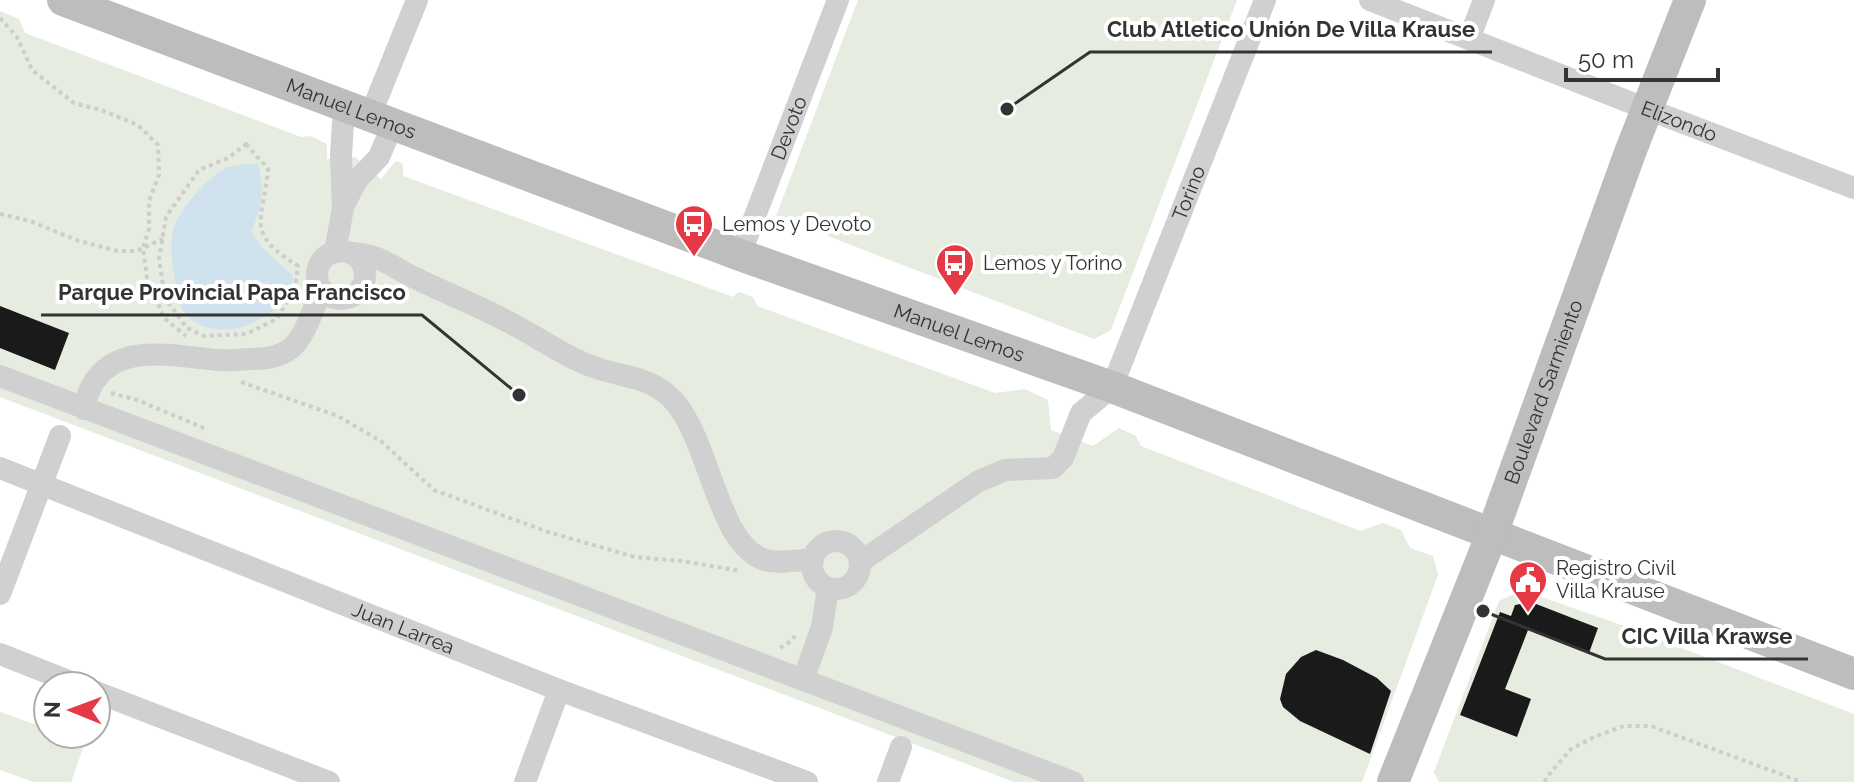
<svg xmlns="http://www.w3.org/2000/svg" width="1854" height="782" viewBox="0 0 1854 782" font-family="Raleway,sans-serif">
  <rect width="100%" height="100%" fill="#fff"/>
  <g fill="#e6ecdf">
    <path d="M858 0H1237L1111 330 1094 339 776 216Z"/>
    <path d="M0 11 19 19 25 33 301 137 311 136 327 144V159L355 157 381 179 396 161 403 164V176L733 297 739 292 753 297 757 306 995 393 1025 389 1048 400 1051 430 1093 446 1119 428 1136 436 1141 446 1360 531 1383 523 1401 530 1410 548 1433 556 1438 575 1362 782H1014L0 397Z"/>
    <path d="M1522 590 1627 627 1854 714V782H1439L1434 772 1499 601Z"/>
    <path d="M0 712 48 729V734H61L85 742 71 782H33L0 770Z"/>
  </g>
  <path fill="#cfe2ee" d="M258 163C264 189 263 207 251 231L262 247 294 277C282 307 279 310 250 324 228 335 191 331 180 305 176 297 176 284 174 275 171 259 169 235 177 220 185 204 207 179 222 170 232 164 248 165 258 163Z"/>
  <g fill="#1a1a1a">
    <path d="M0 306 69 333 55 370 0 348Z"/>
    <path d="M1531 602 1598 628 1589 653 1528 630 1505 689 1531 699 1517 737 1460 715 1500 612 1511 616 1515 605Z"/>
    <path d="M1316 650 1343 660 1377 678 1391 691 1370 754 1300 721 1283 707 1280 699 1286 674 1301 657Z"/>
  </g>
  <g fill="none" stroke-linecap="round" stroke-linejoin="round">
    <g stroke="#cdcdcd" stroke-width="4" stroke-dasharray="4 4" stroke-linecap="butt">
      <path d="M0 18 17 37 32 70 74 103 101 110 138 125 158 145 159 175 149 201V229L143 248 147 278 164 318 186 336"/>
      <path d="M246 144 268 169C263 223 244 232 298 266L295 288 277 319 246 334 204 336 187 328 165 298 159 259 166 217 199 170 228 158Z"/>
      <path d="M0 214 30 221 79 241 118 251H136L163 239"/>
      <path d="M241 382 338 416 382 442 434 490 548 532 635 557 681 561 741 571"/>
      <path d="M111 393 137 400 204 428"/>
      <path d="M780 648 791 641 795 636"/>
      <path d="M1545 782 1546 778 1571 749 1594 737 1624 726H1651L1802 782"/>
    </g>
    <g stroke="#d0d0d0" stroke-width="22">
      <path id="s1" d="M1370 0 1647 109 1854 188"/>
      <path d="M1469 39 1484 0"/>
      <path d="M370 116 417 0"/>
      <path d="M345 203 357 180 379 157 393 124"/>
      <circle cx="341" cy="275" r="24"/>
      <path d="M335 252 343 208 341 155 343 122 347 107"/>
      <path d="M351 253C382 255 390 266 417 279 450 295 484 308 516 326 541 339 564 356 591 366 619 377 645 375 669 396 710 433 715 544 765 560 780 564 798 560 813 559"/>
      <path id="s2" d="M740 255 838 0"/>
      <path d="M0 376 1073 782"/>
      <path d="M84 409C86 401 88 392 92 385 118 340 177 357 218 360 228 361 239 360 249 359 263 359 278 358 290 349 305 338 314 306 322 289"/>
      <path id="s3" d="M0 468 559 690 807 782"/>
      <circle cx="836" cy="565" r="24"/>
      <path id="s4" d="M860 562 979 481 1005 470 1053 468 1063 458 1081 413 1112 387 1265 0"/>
      <path d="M0 594 60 436"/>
      <path d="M0 654 81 686"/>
      <path d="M803 680 822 627 828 588"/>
      <path d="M96 692 329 782"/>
      <path d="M525 782 559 690"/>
      <path d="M888 782 901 747"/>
    </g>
    <g stroke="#bdbdbd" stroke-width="32">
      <path id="s5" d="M63 0 740 255 1112 387 1854 674"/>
      <path id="s6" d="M1393 782 1492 534 1631 150 1690 0"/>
    </g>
  </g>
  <defs>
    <g id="bus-pin" transform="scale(2)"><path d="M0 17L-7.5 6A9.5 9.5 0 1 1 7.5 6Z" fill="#e63946" stroke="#fff"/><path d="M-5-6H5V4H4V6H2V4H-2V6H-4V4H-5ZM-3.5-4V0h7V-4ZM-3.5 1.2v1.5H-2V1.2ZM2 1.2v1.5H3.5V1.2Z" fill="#fff"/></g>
    <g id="civic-pin" transform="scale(2)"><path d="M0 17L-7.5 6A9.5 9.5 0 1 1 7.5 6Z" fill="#e63946" stroke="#fff"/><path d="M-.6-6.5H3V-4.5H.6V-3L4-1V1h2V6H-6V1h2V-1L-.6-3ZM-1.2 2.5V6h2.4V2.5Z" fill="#fff"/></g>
  </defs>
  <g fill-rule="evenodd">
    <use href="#bus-pin" x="694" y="224"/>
    <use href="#bus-pin" x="955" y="263"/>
    <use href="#civic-pin" x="1528" y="580"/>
  </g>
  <g text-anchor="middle" stroke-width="8" stroke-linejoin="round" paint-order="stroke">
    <g font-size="20" fill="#333" stroke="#fff">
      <text dy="7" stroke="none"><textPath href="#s5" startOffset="308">Manuel Lemos</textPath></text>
      <text dy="7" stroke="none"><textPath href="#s1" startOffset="332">Elizondo</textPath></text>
      <text dy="7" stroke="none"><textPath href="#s2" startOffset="136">Devoto</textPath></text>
      <text dy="7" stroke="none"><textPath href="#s4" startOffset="532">Torino</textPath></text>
      <text dy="7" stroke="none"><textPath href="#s5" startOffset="956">Manuel Lemos</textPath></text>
      <text dy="7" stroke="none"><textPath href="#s6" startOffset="418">Boulevard Sarmiento</textPath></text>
      <text dy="7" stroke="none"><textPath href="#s3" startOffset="434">Juan Larrea</textPath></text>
    </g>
    <g font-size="20" fill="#333" stroke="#fff" text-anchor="start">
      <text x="722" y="231">Lemos y Devoto</text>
      <text x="983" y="270">Lemos y Torino</text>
      <text x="1556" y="575">Registro Civil<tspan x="1556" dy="23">Villa Krause</tspan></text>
    </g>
  </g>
  <path fill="none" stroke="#333" stroke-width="3" d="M1007 109L1090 52H1492M519 395L422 315H41M1483 611L1605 659H1808"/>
  <g fill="#333" stroke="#fff" stroke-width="3">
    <circle cx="1007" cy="109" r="8"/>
    <circle cx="519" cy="395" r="8"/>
    <circle cx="1483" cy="611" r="8"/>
  </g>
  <g font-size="22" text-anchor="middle" font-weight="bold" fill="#333" stroke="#fff" stroke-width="8" stroke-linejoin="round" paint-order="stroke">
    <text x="1291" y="37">Club Atletico Unión De Villa Krause</text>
    <text x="232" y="300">Parque Provincial Papa Francisco</text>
    <text x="1707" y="644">CIC Villa Krawse</text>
  </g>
  <g transform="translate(72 710) rotate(271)"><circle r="38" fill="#ffffff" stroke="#adadad" stroke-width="2"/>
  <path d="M0-6L14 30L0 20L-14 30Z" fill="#e63946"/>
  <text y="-12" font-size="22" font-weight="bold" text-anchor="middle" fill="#333333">N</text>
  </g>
  <path d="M1566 68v12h152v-12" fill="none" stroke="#333333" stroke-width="4"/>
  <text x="1578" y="68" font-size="24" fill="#333333" stroke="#ffffff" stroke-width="6" paint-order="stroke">50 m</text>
</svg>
